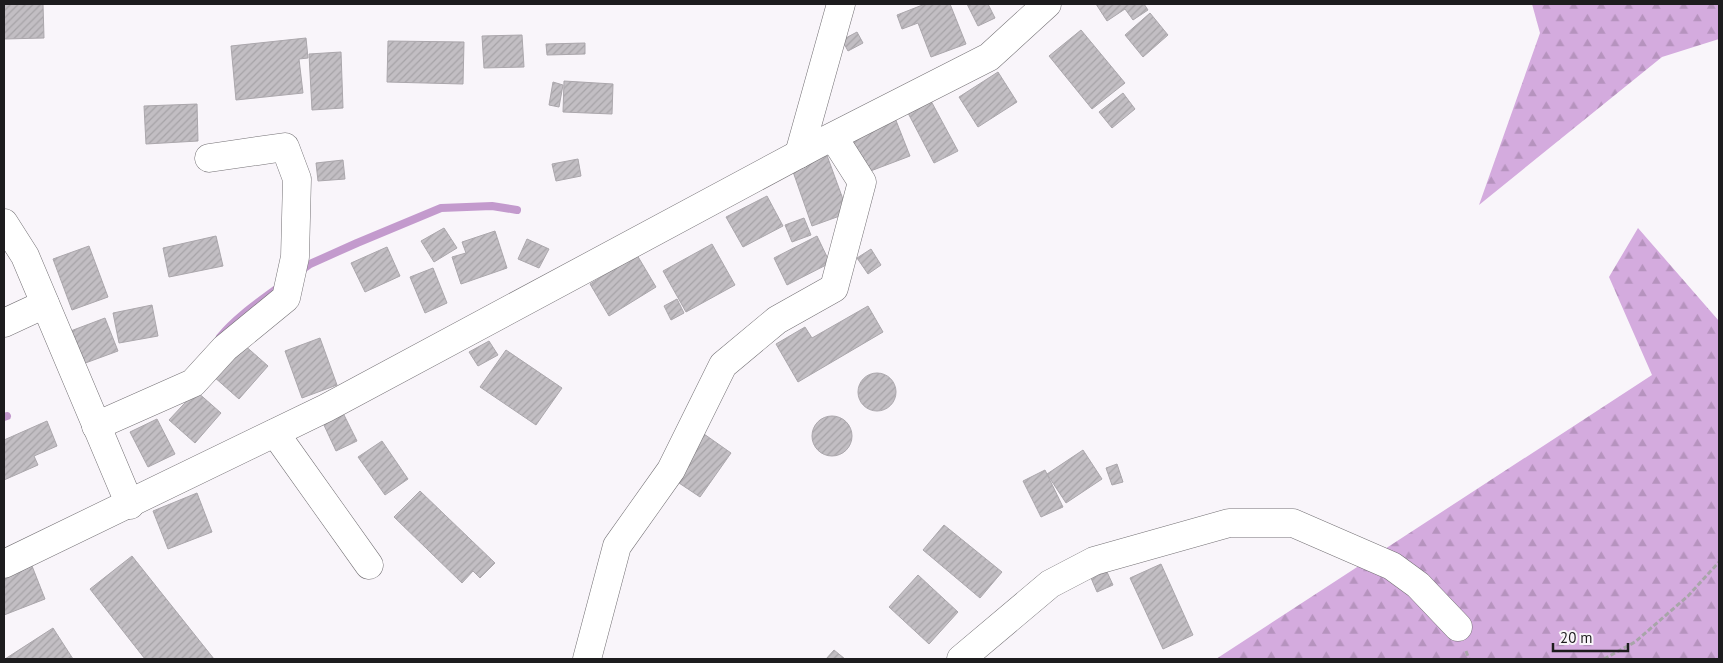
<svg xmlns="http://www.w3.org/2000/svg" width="1723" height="663" viewBox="0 0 1723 663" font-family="'PT Sans',sans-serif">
  <defs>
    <pattern id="forest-firs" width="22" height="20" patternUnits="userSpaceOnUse" patternTransform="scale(1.25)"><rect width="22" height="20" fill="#d4abde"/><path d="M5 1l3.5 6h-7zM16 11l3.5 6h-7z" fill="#b693be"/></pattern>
    <pattern id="building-hatch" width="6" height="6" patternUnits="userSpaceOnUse" patternTransform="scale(1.25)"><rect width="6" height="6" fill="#c2bec3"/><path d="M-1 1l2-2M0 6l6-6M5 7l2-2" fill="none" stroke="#a6a3a7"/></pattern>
  </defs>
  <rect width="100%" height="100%" fill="#f9f5fa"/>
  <g fill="url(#forest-firs)">
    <path d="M1532 4H1719V39L1662 57 1479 205 1540 33Z"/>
    <path d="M1638 228 1719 321V659H1216L1652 375 1609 277Z"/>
  </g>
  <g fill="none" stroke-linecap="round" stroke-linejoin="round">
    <g stroke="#c39acd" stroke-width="8">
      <path d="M299 272 310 264 357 243 441 208 492 206 517 210"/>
      <path d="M220 337C236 318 256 304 275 290"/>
      <path d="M4 417 7 416"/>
    </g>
  </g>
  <g fill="url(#building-hatch)" stroke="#aba7ac">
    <path d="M4 4H43L44 38 4 39Z"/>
    <path d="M925 4H950L966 44 931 57 918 23 902 29 897 15Z"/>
    <path d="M967 4H988L995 18 978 26Z"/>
    <path d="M1096 4H1144L1148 10 1133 20 1125 9 1107 21Z"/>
    <path d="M1150 13 1168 35 1143 57 1125 35Z"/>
    <path d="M1081 30 1125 83 1092 109 1049 56Z"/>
    <path d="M857 32 863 43 848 51 842 40Z"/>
    <path d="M522 35 524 67 484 68 482 36Z"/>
    <path d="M306 38 308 58 299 59 303 93 236 100 231 46Z"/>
    <path d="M388 41 464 42 463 84 387 82Z"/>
    <path d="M585 43V54L547 55 546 44Z"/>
    <path d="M341 52 343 108 312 110 309 54Z"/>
    <path d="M998 72 1017 102 978 127 959 97Z"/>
    <path d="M564 81 613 84 612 114 563 112Z"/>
    <path d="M553 82 563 85 559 107 549 105Z"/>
    <path d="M1123 93 1135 109 1112 128 1099 112Z"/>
    <path d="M931 101 958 151 934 163 908 113Z"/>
    <path d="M197 104 198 141 146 144 144 106Z"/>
    <path d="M895 118 910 156 860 175 845 138Z"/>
    <path d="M825 150 848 213 812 226 790 163Z"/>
    <path d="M578 159 581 176 556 181 552 164Z"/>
    <path d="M343 160 345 179 318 181 316 163Z"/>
    <path d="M767 196 783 226 743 247 726 217Z"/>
    <path d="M804 218 811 235 792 242 785 225Z"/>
    <path d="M444 228 457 248 434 262 421 241Z"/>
    <path d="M495 231 507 268 461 284 452 257 466 253 462 242Z"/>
    <path d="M216 236 223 266 169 277 163 248Z"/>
    <path d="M817 236 830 263 787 285 774 258Z"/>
    <path d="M527 239 549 249 539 268 518 259Z"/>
    <path d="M712 244 735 285 686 312 663 271Z"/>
    <path d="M89 246 108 297 72 310 53 259Z"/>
    <path d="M387 247 400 276 365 292 351 263Z"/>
    <path d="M871 249 881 265 868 274 857 258Z"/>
    <path d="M637 255 656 287 609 316 590 284Z"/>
    <path d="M433 268 447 303 425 313 410 277Z"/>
    <path d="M677 299 684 313 671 320 664 306Z"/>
    <path d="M152 305 158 336 119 343 113 313Z"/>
    <path d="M868 306 883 332 798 382 776 344 805 327 812 338Z"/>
    <path d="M105 318 118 351 80 365 68 332Z"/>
    <path d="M320 338 337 385 302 398 285 351Z"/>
    <path d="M489 341 498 355 478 366 469 352Z"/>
    <path d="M242 343 268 366 239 399 213 376Z"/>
    <path d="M506 350 562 388 536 425 480 387Z"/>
    <circle cx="877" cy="392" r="19"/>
    <path d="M196 391 221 413 195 443 169 420Z"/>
    <path d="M343 413 357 441 336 451 323 423Z"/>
    <circle cx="832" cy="436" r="20"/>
    <path d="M157 419 175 454 148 467 130 432Z"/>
    <path d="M47 421 57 446 34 456 38 465 4 480V440Z"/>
    <path d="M704 434 731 453 700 497 673 479Z"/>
    <path d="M382 441 408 479 385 495 358 457Z"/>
    <path d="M1083 450 1102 479 1066 503 1047 474Z"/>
    <path d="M1117 464 1123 482 1112 485 1106 468Z"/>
    <path d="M1045 470 1063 507 1041 517 1023 481Z"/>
    <path d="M420 491 495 563 480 578 473 571 462 583 394 517Z"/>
    <path d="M197 493 212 532 168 549 153 511Z"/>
    <path d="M944 525 1002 572 980 598 923 550Z"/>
    <path d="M132 556 214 659H145L90 589Z"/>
    <path d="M1161 564 1193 635 1163 649 1130 578Z"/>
    <path d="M32 566 45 599 4 615V578Z"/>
    <path d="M1107 572 1113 585 1097 592 1091 578Z"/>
    <path d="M918 575 958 612 929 644 889 607Z"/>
    <path d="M53 628 73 659H5Z"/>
    <path d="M834 650 845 659H826Z"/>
  </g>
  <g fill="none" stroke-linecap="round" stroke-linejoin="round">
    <g stroke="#747175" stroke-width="29">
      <g id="minor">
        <path d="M799 154 841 4"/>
        <path d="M4 223 25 256 130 505"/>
        <path d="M4 323 45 304"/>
        <path d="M96 426 193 383 225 348 286 298 295 257 297 179 285 147 209 158"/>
        <path d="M275 433 369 565"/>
        <path d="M4 564 326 408 816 145 989 57 1047 4"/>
        <path d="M587 659 617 546 671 470 723 365 777 320 834 288 862 182 834 138"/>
        <path d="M961 659 1050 584 1094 561 1229 523H1293L1392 566 1418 585 1458 627"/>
      </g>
    </g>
    <g stroke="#a8a5a9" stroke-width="3" stroke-dasharray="5 2.5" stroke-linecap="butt">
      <path d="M1466 651 1469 659"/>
      <path d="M1604 659 1635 642 1688 596 1719 562"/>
    </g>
    <use href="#minor" stroke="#fff" stroke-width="28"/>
  </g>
  <rect width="1723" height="663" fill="none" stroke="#1d1c1e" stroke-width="10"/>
  <path d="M1553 643v8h75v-8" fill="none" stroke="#1d1c1e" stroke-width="2.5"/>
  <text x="1560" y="643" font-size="15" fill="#1d1c1e" stroke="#f9f5fa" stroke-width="4" paint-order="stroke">20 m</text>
</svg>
